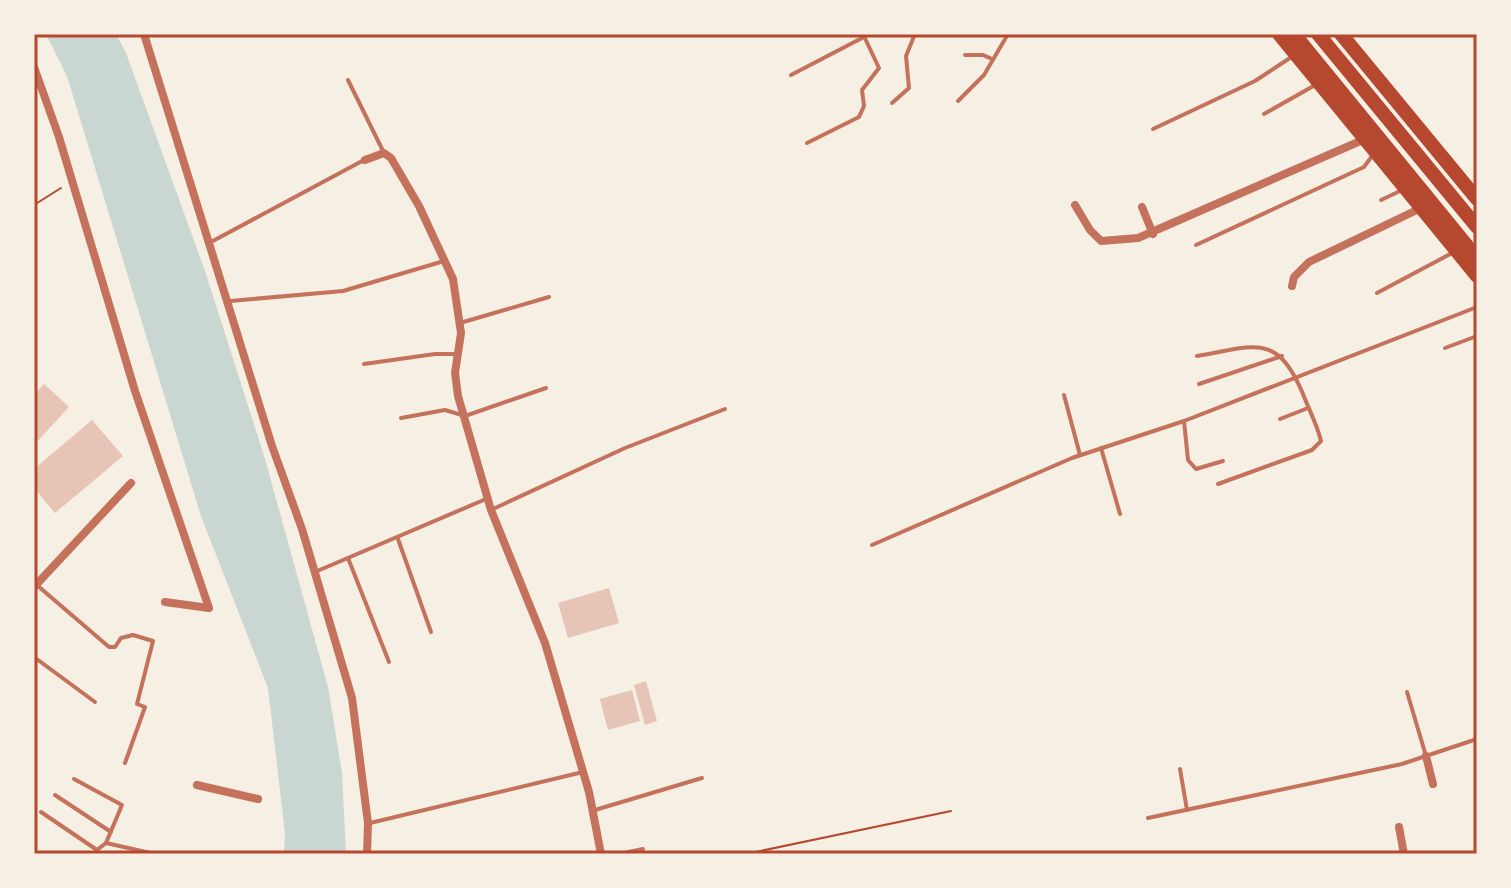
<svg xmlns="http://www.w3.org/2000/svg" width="1511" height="888" viewBox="0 0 1511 888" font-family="'Public Sans',sans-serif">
  <rect width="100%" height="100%" fill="#f6efe4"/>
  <path fill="#c9d6d2" d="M46 34H116L126 53 205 271 265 459 328 687 342 773 346 854H284L285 833 268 688 201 516 67 76Z"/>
  <g fill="#e6c5b7">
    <path d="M44 384 69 407 34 445V395Z"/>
    <path d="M92 420 123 456 55 513 34 488V469Z"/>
    <path d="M609 588 619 623 568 638 558 603Z"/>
    <path d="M646 681 657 721 645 725 634 685Z"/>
    <path d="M632 690 640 721 608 730 600 699Z"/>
  </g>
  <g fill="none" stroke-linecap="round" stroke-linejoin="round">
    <g stroke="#b5482f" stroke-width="2">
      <path d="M34 205 61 188"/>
      <path d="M746 854 951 811"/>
    </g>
    <g stroke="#c5725c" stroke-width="4">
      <path d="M1110 35 1112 34"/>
      <path d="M965 55H983L992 59"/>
      <path d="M791 75 864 37"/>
      <path d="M348 80 384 153"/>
      <path d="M958 101 984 75 1008 34"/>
      <path d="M892 103 909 88 906 56 915 34"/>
      <path d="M1264 114 1317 84"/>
      <path d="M1153 129 1255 81 1293 56"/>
      <path d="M807 143 859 117 864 106 862 90 879 68 863 34"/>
      <path d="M1381 200 1400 191"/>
      <path d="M211 242 364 160"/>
      <path d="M1196 245 1364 167 1372 156"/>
      <path d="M1377 293 1454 252"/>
      <path d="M230 301 343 291 444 261"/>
      <path d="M460 323 549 297"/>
      <path d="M1445 348 1477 336"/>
      <path d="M1197 356C1255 346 1277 332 1303 394 1309 410 1317 424 1321 441L1312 450 1218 484"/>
      <path d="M364 364 435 354H458"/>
      <path d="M1199 384 1282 356"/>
      <path d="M1064 395 1080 455"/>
      <path d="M401 418 445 410 465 416 546 388"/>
      <path d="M1280 419 1308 408"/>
      <path d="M1184 421 1188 460 1196 469 1223 461"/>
      <path d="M1101 448 1120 514"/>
      <path d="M493 509 625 448 725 409"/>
      <path d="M398 539 431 632"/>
      <path d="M872 545 1072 458 1184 421 1477 307"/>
      <path d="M348 558 389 662"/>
      <path d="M315 572 486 499"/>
      <path d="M38 586 109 647H115L121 638 133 635 153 641 137 704 145 707 125 763"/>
      <path d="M34 657 95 702"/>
      <path d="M1407 692 1426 756"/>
      <path d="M1180 769 1187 810"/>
      <path d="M55 795 111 832"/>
      <path d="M595 810 702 778"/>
      <path d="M41 812 97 850 106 843 122 805 74 779"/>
      <path d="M1148 818 1402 764 1477 739"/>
      <path d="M370 823 583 772"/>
      <path d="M106 843 155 854"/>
      <path d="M619 854 643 849"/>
    </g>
    <g stroke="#c5725c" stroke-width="8">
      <path d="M144 34 272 446 302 529 352 698 368 823 367 854"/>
      <path d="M34 67 59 137 135 391 209 608 165 602"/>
      <path d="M365 160 384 153 391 158 419 206 453 279 461 333 455 373 458 396 491 510 545 643 589 792 601 854"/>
      <path d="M1075 205 1090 230 1101 241 1138 238 1365 139"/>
      <path d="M1142 207 1153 234"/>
      <path d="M1292 286 1294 277 1309 262 1421 208"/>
      <path d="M34 587 131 483"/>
      <path d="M1426 756 1433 784"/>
      <path d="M197 785 258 799"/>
      <path d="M1399 827 1404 854"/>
    </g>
    <g stroke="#b5482f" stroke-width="14">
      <path d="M1279 34 1477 276"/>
      <path d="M1294 34 1477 258"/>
      <path d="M1318 34 1477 227"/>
      <path d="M1341 34 1477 199"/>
    </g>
  </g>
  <rect width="1511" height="888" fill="none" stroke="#f6efe4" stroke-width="72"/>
  <rect x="36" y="36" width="1439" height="816" fill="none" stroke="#b5482f" stroke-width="3"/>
</svg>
